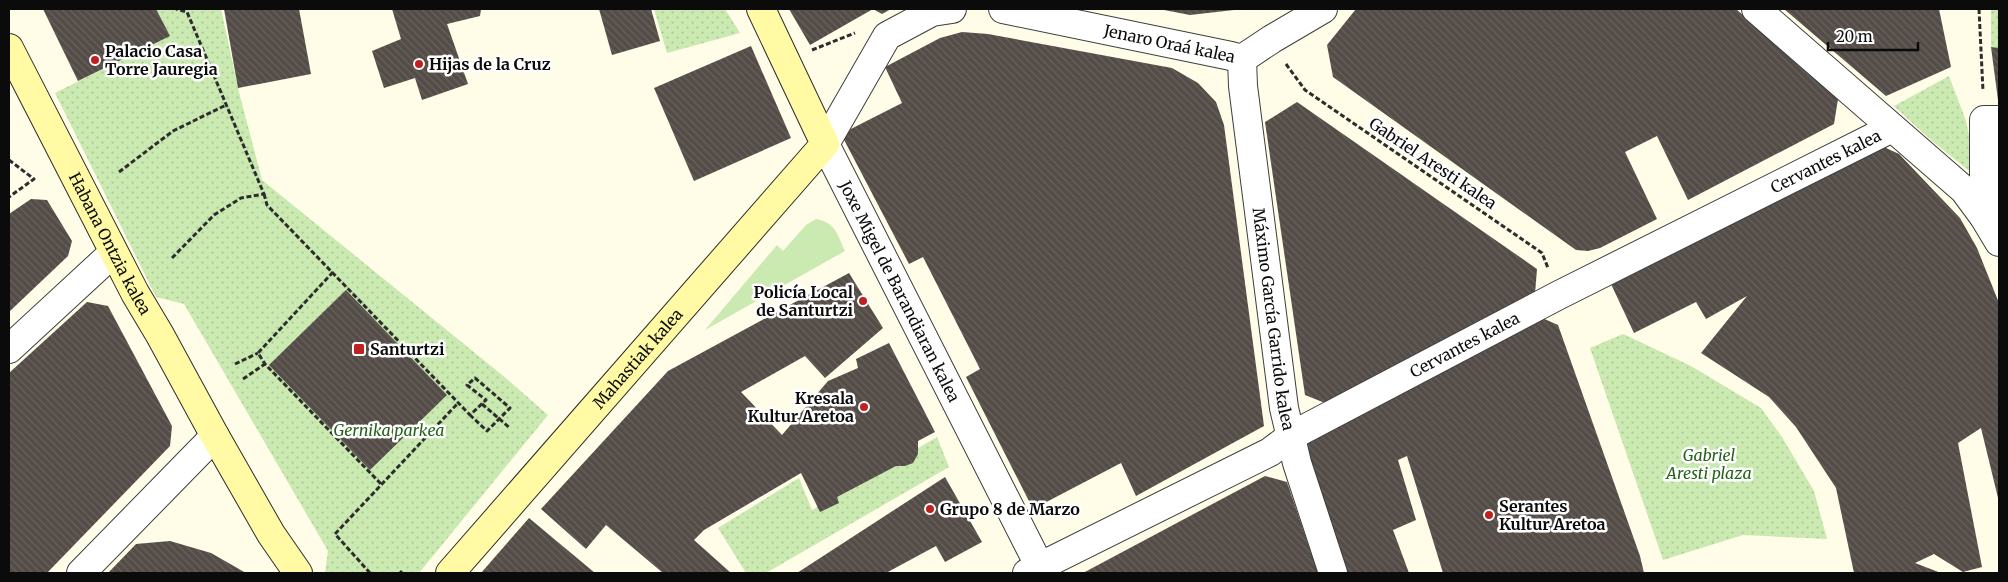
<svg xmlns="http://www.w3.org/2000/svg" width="2008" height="582" viewBox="0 0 2008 582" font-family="Merriweather,serif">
  <defs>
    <pattern id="park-dots" width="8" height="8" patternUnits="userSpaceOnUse" patternTransform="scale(1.25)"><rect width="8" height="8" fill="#cbeab1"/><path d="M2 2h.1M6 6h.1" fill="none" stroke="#adc797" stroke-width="1.8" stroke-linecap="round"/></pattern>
    <pattern id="building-back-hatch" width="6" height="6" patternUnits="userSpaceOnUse" patternTransform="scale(1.25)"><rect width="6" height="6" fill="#544c47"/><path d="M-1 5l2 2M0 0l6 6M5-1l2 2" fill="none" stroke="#68615d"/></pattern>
  </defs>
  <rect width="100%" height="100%" fill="#fffce8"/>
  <path fill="#cbeab1" d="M816 219C836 223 837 234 845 251L705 330 777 245 783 251 806 225Z"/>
  <g fill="url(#park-dots)">
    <path d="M153 9H221L238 88 262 180 507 379 548 415 419 573H325L328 551 184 304 156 297 55 93 165 38Z"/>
    <path d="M654 9H725L740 33 667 53Z"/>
    <path d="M1991 9H1999V48L1991 47Z"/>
    <path d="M1949 76 1966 121 1978 178 1931 140 1894 106Z"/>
    <path d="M1623 334 1691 366 1761 408 1782 437 1814 491 1827 539 1743 535 1663 560 1590 348Z"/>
    <path d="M937 437 949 467 766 573H746L718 528 799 478 812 510Z"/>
  </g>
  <g fill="url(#building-back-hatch)">
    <path d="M43 9H156L170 36 78 81Z"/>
    <path d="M224 9H299L311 74 238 88Z"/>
    <path d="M392 9H481L480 16 447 24 468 84 422 100 415 78 384 88 372 51 401 39Z"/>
    <path d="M599 9H651L660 41 612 55Z"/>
    <path d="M789 9H891L882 14 873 9 810 45Z"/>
    <path d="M1159 9H1234V10L1190 15Z"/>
    <path d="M1356 9H1736L1838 99 1834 124 1688 200 1657 136 1625 152 1657 219 1600 248 1588 251 1576 250 1333 77 1327 45Z"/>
    <path d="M1784 9H1939L1951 67 1886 96Z"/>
    <path d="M962 32 988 34 1172 68 1198 83 1216 102 1224 125 1264 426 1136 496 1121 463 1033 509 966 377 980 369 923 257 909 264 841 134 902 103 885 67 940 38Z"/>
    <path d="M751 46 791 138 694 181 654 88Z"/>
    <path d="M1991 47 1999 48V100H1998Z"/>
    <path d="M1297 102 1537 269 1535 294 1325 403 1305 395 1265 122Z"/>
    <path d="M1884 147 1899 154 1960 218 1977 248 1999 303V502L1981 428 1958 443 1982 567 1963 572 1934 554 1915 563 1941 573H1854L1836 488 1796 427 1769 397 1701 353 1747 296 1706 319 1696 302 1634 333 1611 284 1864 153Z"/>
    <path d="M31 199 47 200 72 241 68 256 9 312V214Z"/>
    <path d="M849 273 883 328 825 378 805 356 741 392 782 435 828 381 858 368 856 359 889 343 935 432 918 441V454L913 463 905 466H896L837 497 839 503 820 512 801 473 704 530 694 540 731 573H663L606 525 586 549 541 509 668 371Z"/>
    <path d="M346 290 447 395 370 470 269 365Z"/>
    <path d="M87 302 108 306 172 426 170 446 47 573H9V373Z"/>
    <path d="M1540 317 1558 325 1640 556 1644 573H1443L1407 456 1398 460 1416 520 1393 530 1409 573H1342L1303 459 1310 436Z"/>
    <path d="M1265 476 1287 482 1318 573H1083Z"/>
    <path d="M945 477 982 542 945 562 936 546 886 573H797Z"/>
    <path d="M529 518 595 573H481Z"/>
    <path d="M170 541 211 553 246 573H108L136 544Z"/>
  </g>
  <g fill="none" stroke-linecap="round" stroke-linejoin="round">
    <g stroke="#3e3e3e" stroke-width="30">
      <g id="street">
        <path id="s1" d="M952 9 932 12 887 36 825 144 1043 573"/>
        <path id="s2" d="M1003 9 1231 56 1242 59 1272 39 1323 9"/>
        <path d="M1756 9 1964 190 1984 217 1999 242"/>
        <path id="s3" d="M1242 59 1243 86 1284 408 1297 463 1333 573"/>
        <path d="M1984 217V120H1999"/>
        <path d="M9 349 113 253"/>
        <path d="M81 573 215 436"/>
        <path id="s4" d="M1027 573 1270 452 1291 436 1559 295 1892 128"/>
      </g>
    </g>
    <g stroke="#2d2d2d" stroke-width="30">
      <g id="secondary">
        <path id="s5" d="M9 48 135 293 160 335 215 436 271 534 298 573"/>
        <path id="s6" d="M450 573 825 144 761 9"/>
      </g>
    </g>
    <g stroke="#2d2d2d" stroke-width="3" stroke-dasharray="5 2.5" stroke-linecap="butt">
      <path d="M1979 9 1983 91"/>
      <path d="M812 50 855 33"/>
      <path d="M1286 64 1305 90 1542 253 1548 268"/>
      <path d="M9 160 34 179 9 197"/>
      <path d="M119 172 173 131 226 105"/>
      <path d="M264 194 267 205 470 415 486 400 467 385 475 378 510 408 487 431 470 415"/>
      <path d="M172 258 214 215 241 198 264 194 187 12 176 9"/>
      <path d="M333 272 258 353 265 364 382 485"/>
      <path d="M235 364 258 353"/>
      <path d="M243 379 265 364"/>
      <path d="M482 404 510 428"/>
      <path d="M370 573 335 534 458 403"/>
      <path d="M400 573 402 571"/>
    </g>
    <use href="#street" stroke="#fff" stroke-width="28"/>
    <use href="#secondary" stroke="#fffaa3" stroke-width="28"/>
  </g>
  <g fill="#be211f" stroke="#fff" stroke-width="2">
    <circle cx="95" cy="60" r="5"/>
    <circle cx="419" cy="64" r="5"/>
    <circle cx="863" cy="301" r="5"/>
    <rect x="353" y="343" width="12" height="12" rx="2.5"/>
    <circle cx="864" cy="407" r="5"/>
    <circle cx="930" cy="509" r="5"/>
    <circle cx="1489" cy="515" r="5"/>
  </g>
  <g text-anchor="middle" stroke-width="5" stroke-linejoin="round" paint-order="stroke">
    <g font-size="16" fill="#0b0b0b" stroke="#fff">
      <text dy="6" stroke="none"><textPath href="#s2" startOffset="170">Jenaro Oraá kalea</textPath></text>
      <text dy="6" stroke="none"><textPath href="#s4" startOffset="899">Cervantes kalea</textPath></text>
      <text transform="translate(1433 163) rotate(34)" y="6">Gabriel Aresti kalea</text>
      <text dy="6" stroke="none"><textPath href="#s5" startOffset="220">Habana Ontzia kalea</textPath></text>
      <text dy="6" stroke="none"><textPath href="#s1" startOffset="361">Joxe Migel de Barandiaran kalea</textPath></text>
      <text dy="6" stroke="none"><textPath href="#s3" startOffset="262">Máximo García Garrido kalea</textPath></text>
      <text dy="6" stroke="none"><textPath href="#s4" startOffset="494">Cervantes kalea</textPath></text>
      <text dy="6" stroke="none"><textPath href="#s6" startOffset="285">Mahastiak kalea</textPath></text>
    </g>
    <g font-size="16" font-weight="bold" fill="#0b0b0b" stroke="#fff" text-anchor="start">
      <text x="105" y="57">Palacio Casa<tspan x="105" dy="18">Torre Jauregia</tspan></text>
      <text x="429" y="70">Hijas de la Cruz</text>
      <text x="853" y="298" text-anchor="end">Policía Local<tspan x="853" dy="18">de Santurtzi</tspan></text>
      <text x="370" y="355">Santurtzi</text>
      <text x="854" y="404" text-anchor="end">Kresala<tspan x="854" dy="18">Kultur Aretoa</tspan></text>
      <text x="1499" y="512">Serantes<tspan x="1499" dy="18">Kultur Aretoa</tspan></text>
      <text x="940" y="515">Grupo 8 de Marzo</text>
    </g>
    <g font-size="16" font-style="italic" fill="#25631a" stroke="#fff">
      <text x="389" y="436">Gernika parkea</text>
      <text x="1709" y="461">Gabriel<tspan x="1709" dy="18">Aresti plaza</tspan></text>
    </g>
  </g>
  <rect width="2008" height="582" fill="none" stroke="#0b0b0b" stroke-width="20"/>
  <path d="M1828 42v8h90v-8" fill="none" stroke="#0b0b0b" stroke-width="2.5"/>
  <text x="1836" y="42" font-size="15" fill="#0b0b0b" stroke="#ffffff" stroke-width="4" paint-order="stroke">20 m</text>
</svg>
